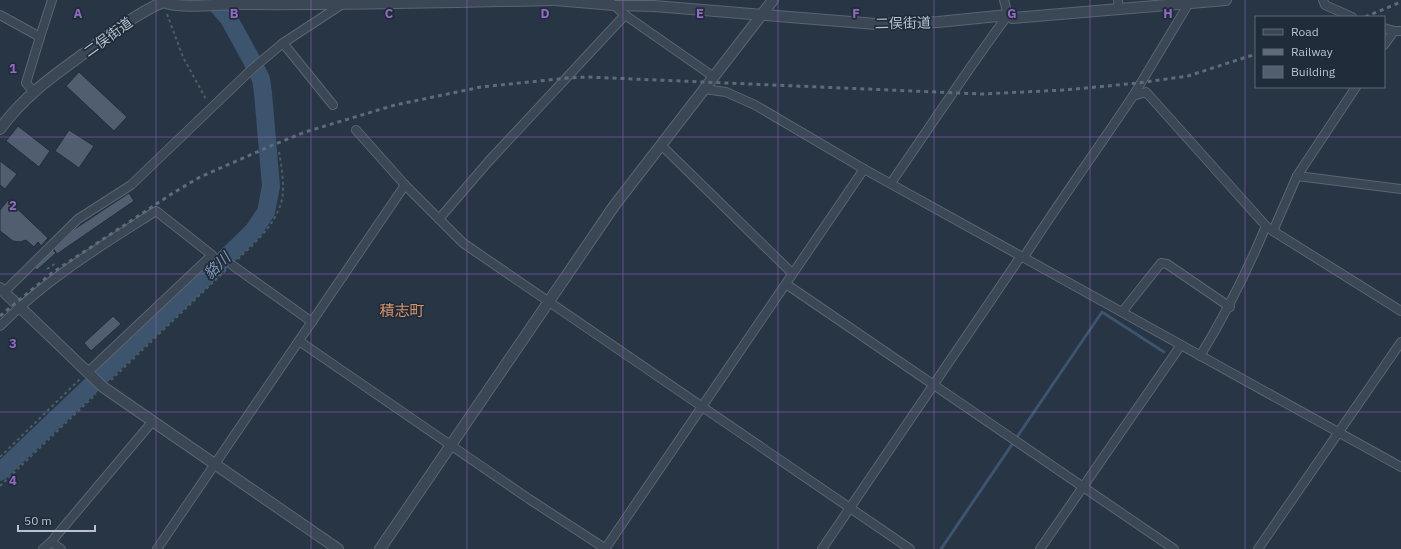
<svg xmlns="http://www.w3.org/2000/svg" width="1401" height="549" viewBox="0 0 1401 549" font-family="'IBM Plex Sans','Noto Sans JP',sans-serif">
  <rect width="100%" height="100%" fill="#273545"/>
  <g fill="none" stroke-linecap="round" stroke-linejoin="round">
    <g stroke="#3c546e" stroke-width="3">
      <path d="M1017 437 1102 312 1164 352"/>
      <path d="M941 549 1013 443"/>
    </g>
    <path stroke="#3c546e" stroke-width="18" d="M0 472 242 242 254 230 266 212 271 186 263 93 261 79 251 59 229 19 213 0"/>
  </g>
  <g fill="#505e70" stroke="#222e3c">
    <path d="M79 72 127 117 114 131 66 86Z"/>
    <path d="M18 126 50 151 39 167 6 141Z"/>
    <path d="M69 130 94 146 79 168 55 151Z"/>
    <path d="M0 161 17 174 5 189 0 185Z"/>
    <path d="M129 193 134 201 57 254 53 248 73 230Z"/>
    <path d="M8 200 48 238 41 246 38 242 34 247 26 240 20 242 13 241 0 231V210Z"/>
    <path d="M52 249 56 253 37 270 33 267Z"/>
    <path d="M113 316 121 324 91 351 84 343Z"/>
  </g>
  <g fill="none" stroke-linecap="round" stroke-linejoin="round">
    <g stroke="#5a6571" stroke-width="10">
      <g id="minor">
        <path d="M1118 0 1119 10"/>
        <path d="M1323 0 1325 5 1352 17"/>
        <path d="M614 5 625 15 714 77"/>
        <path d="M0 15 40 37 26 83 33 91"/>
        <path d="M1384 28 1394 31"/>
        <path d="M40 37 52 0"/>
        <path d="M283 43 333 105"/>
        <path d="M1384 45 1394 31H1401"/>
        <path d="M704 89 726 92 755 105 864 169 1401 467"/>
        <path d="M1133 96 1189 3"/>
        <path d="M356 130 405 185"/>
        <path d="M661 145 792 273"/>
        <path d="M1297 176 1401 189"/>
        <path d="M891 183C930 127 967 70 1008 15L1004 0"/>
        <path d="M439 219 488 162 625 15"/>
        <path d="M1273 231 1401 311"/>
        <path d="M1024 257C1059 202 1097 150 1133 96L1146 92 1266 226 1273 231 1297 176 1356 87"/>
        <path d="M232 265 312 322"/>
        <path d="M786 284 1174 549"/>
        <path d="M5 291 78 219 131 185 252 69 283 43 341 5 342 1"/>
        <path d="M1122 312 1161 263 1167 264 1230 307"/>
        <path d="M0 326C46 279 101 246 156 211L212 255 88 372"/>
        <path d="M299 341 529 499 606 549"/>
        <path d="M1200 356C1227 312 1246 274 1266 226"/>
        <path d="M51 542 61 549"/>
        <path d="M43 549 51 542 152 422"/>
        <path d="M157 549 405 185 463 243 910 549"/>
        <path d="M605 549 864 169"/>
        <path d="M822 549 1021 256"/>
        <path d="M1040 549 1181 345"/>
        <path d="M1258 549 1401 342"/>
      </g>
    </g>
    <g stroke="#5a6571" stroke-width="12">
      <g id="tertiary">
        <path d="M555 0 614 5 654 6 876 24 938 22 1008 15 1012 18 1226 0"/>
        <path d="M0 129C24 96 53 76 86 52 110 34 134 15 163 2 179 9 220 4 241 4 345 5 448 2 552 0"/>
        <path d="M0 288 103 387 338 549"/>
        <path d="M380 549 614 206 773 0"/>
      </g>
    </g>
    <g stroke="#476061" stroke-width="2" stroke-dasharray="3 3" stroke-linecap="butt">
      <path d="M167 14 183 57 207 101"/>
      <path d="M238 259C257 241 284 217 283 188 283 176 281 163 279 151"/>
      <path d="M47 269 56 263"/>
      <path d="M111 380 226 270"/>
      <path d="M0 457 81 378"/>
      <path d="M0 486 96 394"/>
    </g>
    <use href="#minor" stroke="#3b4754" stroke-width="8"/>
    <use href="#tertiary" stroke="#3b4754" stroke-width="10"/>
    <g stroke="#5d6b7b" stroke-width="3" stroke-dasharray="4 4" stroke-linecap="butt">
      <path d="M1365 17 1401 2"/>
      <path d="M0 316 52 273 173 193 200 177 273 145 305 132 395 105 481 87 568 78 587 77 982 94 1065 90 1138 83 1188 76 1256 54"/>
    </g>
  </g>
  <path fill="none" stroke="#9468c5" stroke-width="1" stroke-opacity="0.55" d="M156 0V549M311 0V549M467 0V549M623 0V549M778 0V549M934 0V549M1090 0V549M1245 0V549M0 137H1401M0 274H1401M0 412H1401"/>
  <g text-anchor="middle" stroke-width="3.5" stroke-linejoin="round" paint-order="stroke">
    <g font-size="14" fill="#b9c2cd" stroke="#202c3a">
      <text transform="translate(903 23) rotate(-1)" y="5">二俣街道</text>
      <text transform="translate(108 37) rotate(-36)" y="5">二俣街道</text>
    </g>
    <g font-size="15" font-style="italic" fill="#7f99b5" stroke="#202c3a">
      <text transform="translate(217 266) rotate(-44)" y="5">貉川</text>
    </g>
    <g font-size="15" fill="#da9368" stroke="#202c3a">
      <text x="402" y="316">積志町</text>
    </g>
  </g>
  <g font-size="13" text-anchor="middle" font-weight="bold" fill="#9468c5" stroke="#202c3a" stroke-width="3.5" stroke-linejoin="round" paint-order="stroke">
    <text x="78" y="18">A</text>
    <text x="234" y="18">B</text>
    <text x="389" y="18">C</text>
    <text x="545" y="18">D</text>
    <text x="700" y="18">E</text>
    <text x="856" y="18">F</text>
    <text x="1012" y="18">G</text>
    <text x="1168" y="18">H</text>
    <text x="13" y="73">1</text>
    <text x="13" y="210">2</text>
    <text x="13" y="348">3</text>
    <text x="13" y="485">4</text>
  </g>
  <rect x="1255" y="16" width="130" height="72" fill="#202c3a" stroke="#5d6875"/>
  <rect x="1263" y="29" width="20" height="6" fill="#3b4754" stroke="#5d6875"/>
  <text x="1291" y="36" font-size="12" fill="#b9c2cd">Road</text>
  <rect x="1263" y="49" width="20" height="6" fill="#5d6b7b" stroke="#5d6875"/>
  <text x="1291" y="56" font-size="12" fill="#b9c2cd">Railway</text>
  <rect x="1263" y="66" width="20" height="12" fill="#505e70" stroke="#5d6875"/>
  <text x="1291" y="76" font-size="12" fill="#b9c2cd">Building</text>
  <path d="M18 525v6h77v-6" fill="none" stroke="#b9c2cd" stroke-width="2"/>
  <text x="24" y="525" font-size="12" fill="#b9c2cd" stroke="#202c3a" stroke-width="3" paint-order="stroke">50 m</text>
</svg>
